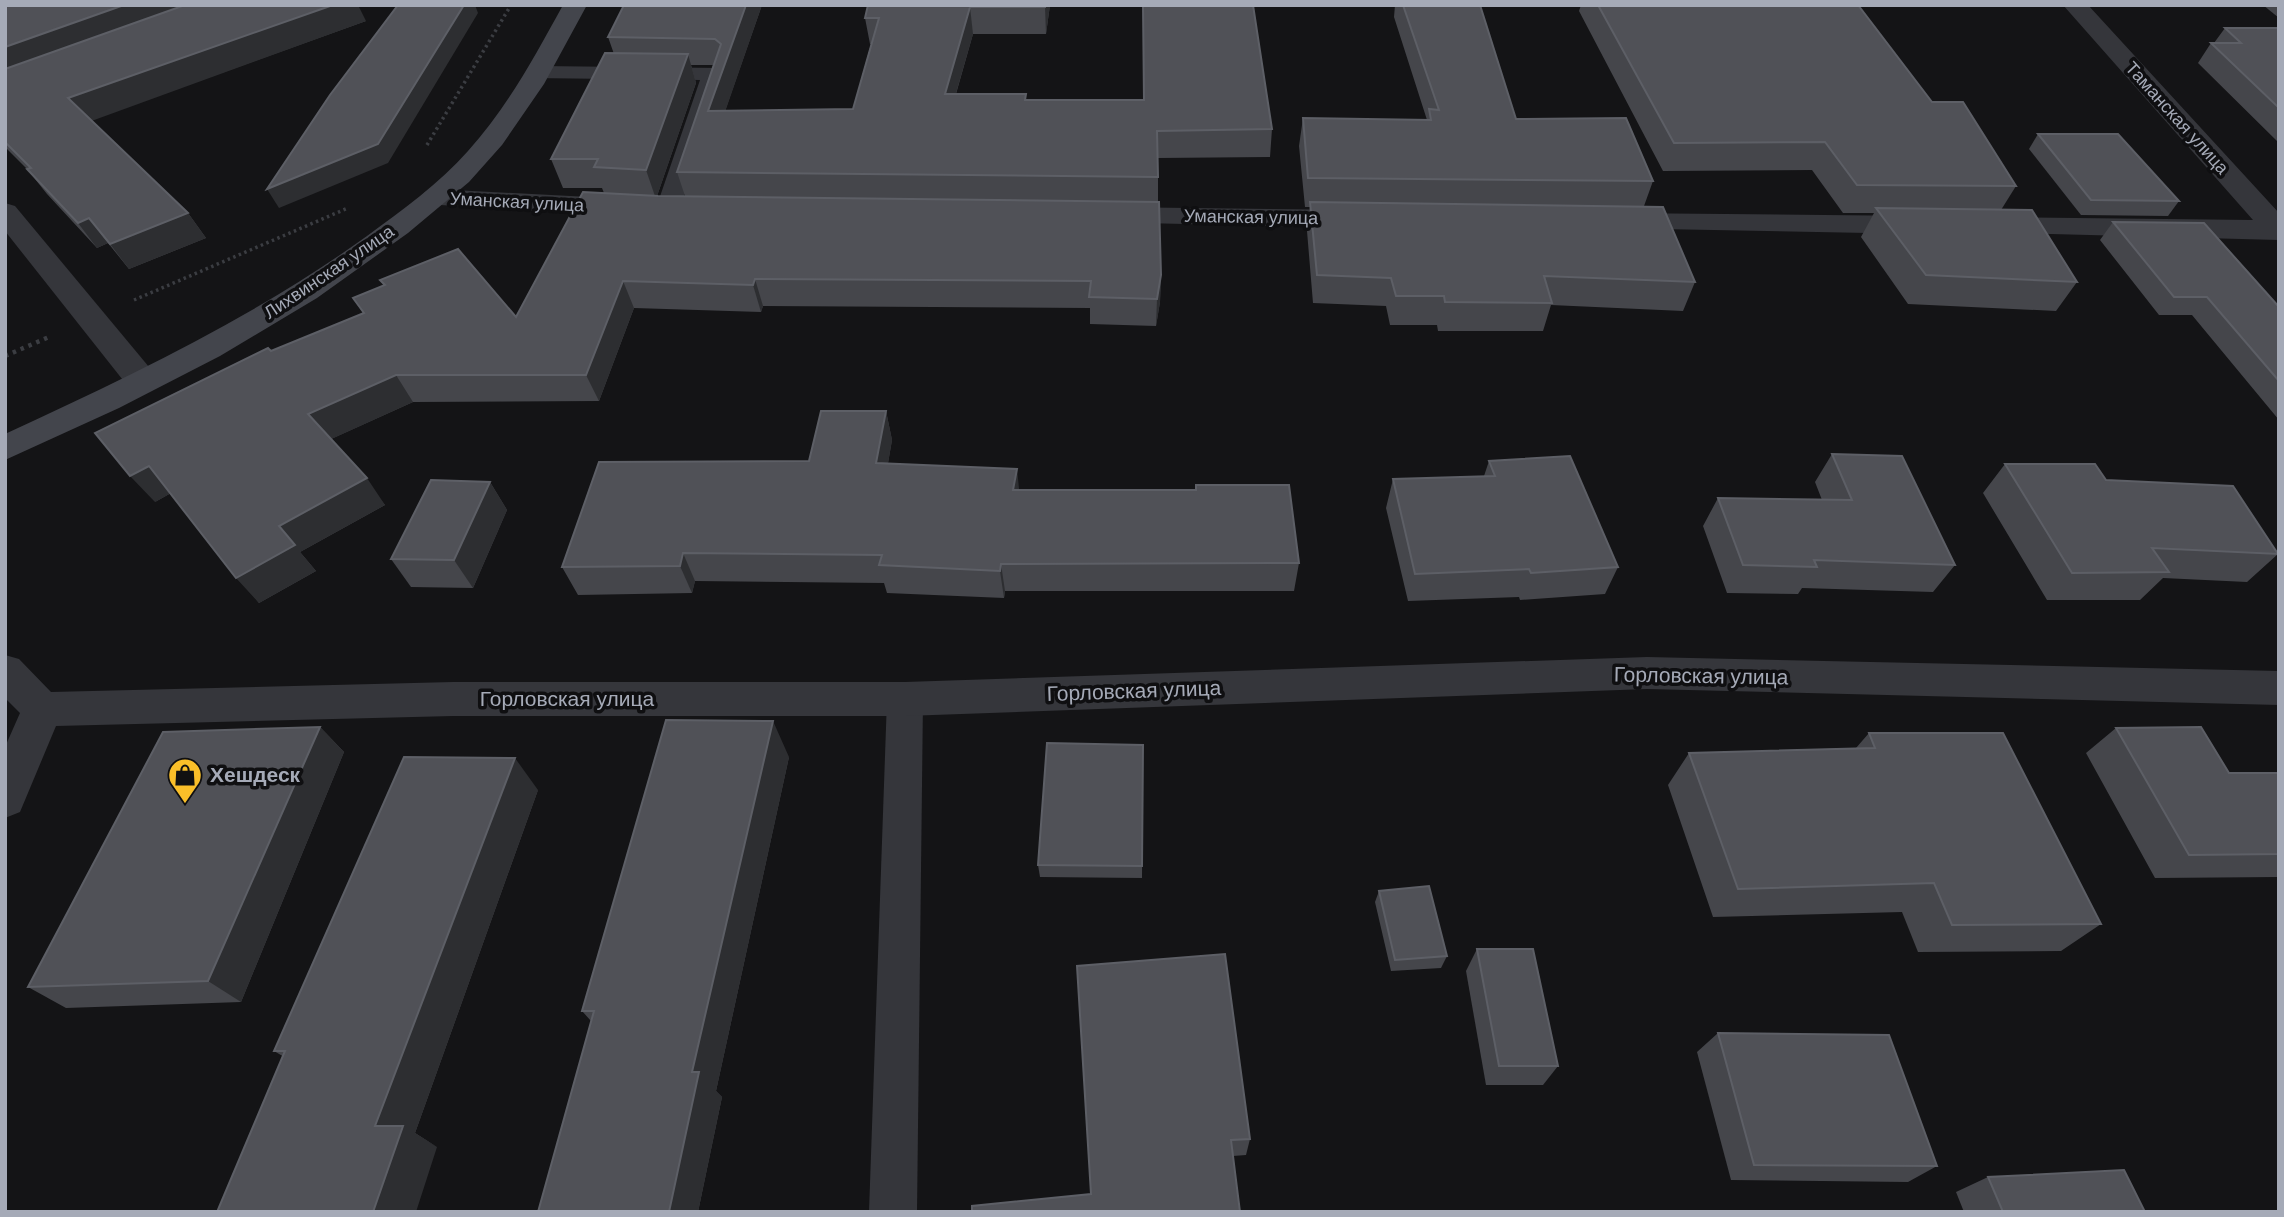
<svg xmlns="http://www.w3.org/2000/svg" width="2284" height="1217" viewBox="0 0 2284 1217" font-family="Helvetica,sans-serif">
  <rect width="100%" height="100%" fill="#141416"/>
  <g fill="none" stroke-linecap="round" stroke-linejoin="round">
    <g stroke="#3b3d42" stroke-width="3.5" stroke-dasharray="2.5 3.5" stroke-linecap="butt">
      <path d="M427 145 511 5"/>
      <path d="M134 300 348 208"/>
    </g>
    <path stroke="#3b3d42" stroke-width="4.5" stroke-dasharray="3.5 5" stroke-linecap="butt" d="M5 356 49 337"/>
    <g fill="#35363b" fill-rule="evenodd">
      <path d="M538 66 722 68 726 73 677 217H659L655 211 700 80 530 78 526 73 530 68Z"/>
      <path d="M905 684 918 688 923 699 917 1212H869L887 699 892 688Z"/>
    </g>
    <g fill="#35363b" fill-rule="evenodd">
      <path d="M2063 5H2088L2279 213V240L1980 232 1975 226 1980 220 1990 217 2253 220Z"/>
      <path d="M435 189 628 199 638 202 642 208 638 214 628 217 425 204 421 198 425 192Z"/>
      <path d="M5 203 15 206 154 373 158 381 154 389 142 392 130 389 5 231Z"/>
      <path d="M1108 207 1360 210 1370 213 1375 219 1370 225 1360 228 1098 222 1094 216 1098 210Z"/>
      <path d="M1616 213 1920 216 1930 219 1935 225 1930 231 1920 234 1606 228 1601 222 1606 216Z"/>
      <path d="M5 655 19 659 51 692 453 682H905L1647 657 2279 671V705L1647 689 905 716H453L56 726 20 812 5 818V747L20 713 5 698Z"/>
    </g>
    <path fill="#43454c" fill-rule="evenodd" d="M563 5H587L544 84 502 145 469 182 408 233 317 298 220 356 119 408 5 460V434C130 376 255 317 367 236 402 210 439 184 468 151 507 108 535 56 563 5Z"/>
  </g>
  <g fill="#45464b" fill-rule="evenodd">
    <path d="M5 5 366 21 91 120 188 213 206 238 129 269 108 243 97 248 47 194 27 169 5 147Z"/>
    <path d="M762 5 725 111 853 109 871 44H870L865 18 868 5H1050L1046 34H973L956 94 1026 100 1272 129 1270 157 1158 158V202L1161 275 1160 302 1156 326 1090 324V308L763 306 761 312 634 308 599 401 413 402 331 439 385 505 300 552 316 571 259 603 171 493 155 502 271 351 363 313 353 298 384 286 380 280 516 317 604 193 602 188H563L551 159 614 54 608 37ZM691 65H713L677 172 685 196H657L696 83Z"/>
    <path d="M1395 5H1480L1516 119 1653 181 1644 206 1695 282 1683 311 1551 305 1543 331H1438L1437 325H1390L1386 306 1313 303 1307 231 1310 207H1305L1299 146 1303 118 1427 120 1394 17Z"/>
    <path d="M1581 5H1858L1932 102 2016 186 2001 210 2077 282 2056 311 1908 304 1861 237 1874 213H1843L1812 170 1663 171 1579 11Z"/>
    <path d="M2263 5H2279V18Z"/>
    <path d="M2225 28H2279V143L2198 63 2211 43H2214Z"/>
    <path d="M2038 134 2179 201 2168 216 2081 215 2029 149Z"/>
    <path d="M2113 222 2279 307V420L2192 315H2159L2100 240Z"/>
    <path d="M886 411 892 440 888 463 1019 490 1299 563 1294 591H1005L1004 598 887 593 884 583 695 581 692 593 578 595 562 567 809 461Z"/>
    <path d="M1832 454 1955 565 1933 592 1802 588 1798 594 1727 593 1703 526 1718 498 1822 500 1815 482Z"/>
    <path d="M1489 461 1618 567 1605 594 1520 600 1519 597 1408 601 1386 508 1393 479 1484 476Z"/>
    <path d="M2005 464 2106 480 2278 554 2247 582 2163 578 2140 600H2047L1983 493Z"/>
    <path d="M490 482 507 510 473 588 411 587 391 559Z"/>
    <path d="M320 727 344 752 241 1002 66 1008 28 987Z"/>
    <path d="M2116 728 2229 773H2279V877L2155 878 2086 753Z"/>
    <path d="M1869 733 2101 924 2061 951 1918 952 1902 912 1713 917 1668 785 1689 753 1856 748Z"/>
    <path d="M1143 745 1142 878 1040 877 1038 865Z"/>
    <path d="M789 757 716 1091 722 1097 698 1212H538L591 1021 582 1011Z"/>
    <path d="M538 790 415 1133 437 1147 274 1051Z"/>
    <path d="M1379 891 1447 956 1441 968 1391 971 1375 902Z"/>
    <path d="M1477 949 1558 1066 1543 1085H1486L1466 971Z"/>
    <path d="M1077 966 1250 1139 1246 1155 1233 1156 1091 1194Z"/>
    <path d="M1718 1033 1937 1166 1908 1182 1731 1180 1697 1052Z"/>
    <path d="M1988 1177 2145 1212H1964L1956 1192Z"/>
  </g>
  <g fill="#2d2e31">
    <path d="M124 5H205L5 77V47Z"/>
    <path d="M333 5H358L366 21 86 123 68 98Z"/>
    <path d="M464 5H475L478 13 388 163 279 208 267 189Z"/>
    <path d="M746 5H762L716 138 708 111Z"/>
    <path d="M1045 5H1050L1046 34 1045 7Z"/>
    <path d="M970 7 973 34 948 121 945 94Z"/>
    <path d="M688 54 696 83 656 199 646 170Z"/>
    <path d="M188 213 206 238 129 269 110 244Z"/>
    <path d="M89 218 108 243 97 248 78 223Z"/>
    <path d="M1161 275 1160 302 1156 326 1157 299Z"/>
    <path d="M755 279 763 306 761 312 753 285Z"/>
    <path d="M623 281 634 308 599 401 586 375Z"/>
    <path d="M396 375 413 402 327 441 308 414Z"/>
    <path d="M886 411 892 440 883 492 876 463Z"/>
    <path d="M149 466 173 492 155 502 130 476Z"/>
    <path d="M1017 469 1020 498 1013 490Z"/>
    <path d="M367 478 385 505 300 552 316 571 259 603 236 578 279 526Z"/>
    <path d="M490 482 507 510 473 588 454 560Z"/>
    <path d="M683 553 695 581 692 593 680 566Z"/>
    <path d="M1001 564 1005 591 1004 598 1000 571Z"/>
    <path d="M773 721 789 757 716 1091 722 1097 698 1212H669L692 1072Z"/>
    <path d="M320 727 344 752 241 1002 208 981Z"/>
    <path d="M515 758 538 790 415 1133 437 1147 416 1212H373L375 1126Z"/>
  </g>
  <g fill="#505157" stroke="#5d5f66" stroke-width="2">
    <path d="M5 5H124L5 47Z"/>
    <path d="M185 5H333L68 98 188 213 110 244 89 218 78 223 27 169 31 168 5 142V69Z"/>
    <path d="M398 5H464L378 144 267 189 330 95Z"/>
    <path d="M624 5H746L708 111 853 109 879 18H865L868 5H1045V7H970L945 94H1026L1025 100H1144L1143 5H1253L1272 129 1157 131 1158 177 677 172 721 44 715 39 608 37Z"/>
    <path d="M1403 5H1480L1516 119 1626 118 1653 181 1308 178 1303 118 1431 120 1429 109 1439 110Z"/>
    <path d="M1598 5H1858L1932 102H1963L2016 186 1857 185 1825 142 1674 143Z"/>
    <path d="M2225 28H2279V108L2211 43H2241Z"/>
    <path d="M605 53 688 54 646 170 594 167 598 159H551Z"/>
    <path d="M2038 134H2118L2179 201 2091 200Z"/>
    <path d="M583 192 658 196 1159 202 1161 275 1157 299 1089 297 1091 281 755 279 753 285 623 281 586 375H396L308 414 367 478 279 526 295 545 236 578 149 466 130 476 95 433 268 348 271 351 364 313 353 298 385 285 380 280 458 249 516 317Z"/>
    <path d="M1310 202 1663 207 1695 282 1544 276 1552 303 1445 302 1444 296H1396L1391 278 1317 275Z"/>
    <path d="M1876 208 2032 210 2077 282 1926 275Z"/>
    <path d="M2113 222 2204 223 2279 307V381L2207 297H2174Z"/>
    <path d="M821 411H886L876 463 1017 469 1013 490H1196V485H1289L1299 563 1001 564 1000 571 879 565 882 555 683 553 680 566 562 567 599 462 809 461Z"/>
    <path d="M1832 454 1902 456 1955 565 1814 560 1817 567 1743 565 1718 498 1852 500Z"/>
    <path d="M1570 456 1618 567 1531 573 1529 569 1415 574 1393 479 1495 476 1489 461Z"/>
    <path d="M2005 464H2095L2106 480 2233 486 2278 554 2152 548 2169 572 2072 573Z"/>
    <path d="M431 480 490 482 454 560 391 559Z"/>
    <path d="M666 720 773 721 692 1072H699L669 1212H538L594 1011H582Z"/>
    <path d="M320 727 208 981 28 987 163 732Z"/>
    <path d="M2201 727 2229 773H2279V854L2189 855 2116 728Z"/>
    <path d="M1869 733H2003L2101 924 1952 925 1934 883 1738 889 1689 753 1875 748Z"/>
    <path d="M1047 743 1143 745 1142 866 1038 865Z"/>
    <path d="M404 757 515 758 375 1126H403L373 1212H217L285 1051H274Z"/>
    <path d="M1429 886 1447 956 1395 960 1379 891Z"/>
    <path d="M1477 949H1533L1558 1066H1499Z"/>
    <path d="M1225 954 1250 1139 1231 1140 1240 1212H972V1206L1091 1194 1077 966Z"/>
    <path d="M1718 1033 1889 1035 1937 1166 1754 1165Z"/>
    <path d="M2124 1170 2145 1212H2003L1988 1177Z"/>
  </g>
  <defs>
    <g id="shop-pin" transform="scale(1.75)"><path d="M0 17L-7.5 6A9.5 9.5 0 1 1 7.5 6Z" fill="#fabf29" stroke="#0f0f11"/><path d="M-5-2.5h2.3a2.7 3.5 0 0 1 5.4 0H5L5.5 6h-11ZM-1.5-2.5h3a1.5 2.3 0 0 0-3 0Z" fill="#111"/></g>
  </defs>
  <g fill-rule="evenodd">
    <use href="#shop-pin" x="185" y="775"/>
  </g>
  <g text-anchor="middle" stroke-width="7" stroke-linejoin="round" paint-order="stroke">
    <g font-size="18" fill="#a5aab7" stroke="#0f0f11">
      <text transform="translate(2177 118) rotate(48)" y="6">Таманская улица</text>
      <text transform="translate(517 202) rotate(3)" y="6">Уманская улица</text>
      <text transform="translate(1251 217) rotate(1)" y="6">Уманская улица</text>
      <text transform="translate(329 272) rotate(-34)" y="6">Лихвинская улица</text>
    </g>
    <g font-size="21" fill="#a5aab7" stroke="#0f0f11">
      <text transform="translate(1701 676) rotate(1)" y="7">Горловская улица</text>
      <text transform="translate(1134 691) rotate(-2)" y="7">Горловская улица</text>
      <text x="567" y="706">Горловская улица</text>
    </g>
    <g font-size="21" font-weight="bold" fill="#a5aab7" stroke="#0f0f11" text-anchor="start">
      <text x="210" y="782">Хешдеск</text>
    </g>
  </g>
  <rect width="2284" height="1217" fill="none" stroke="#a5aab7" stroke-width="14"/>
</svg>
